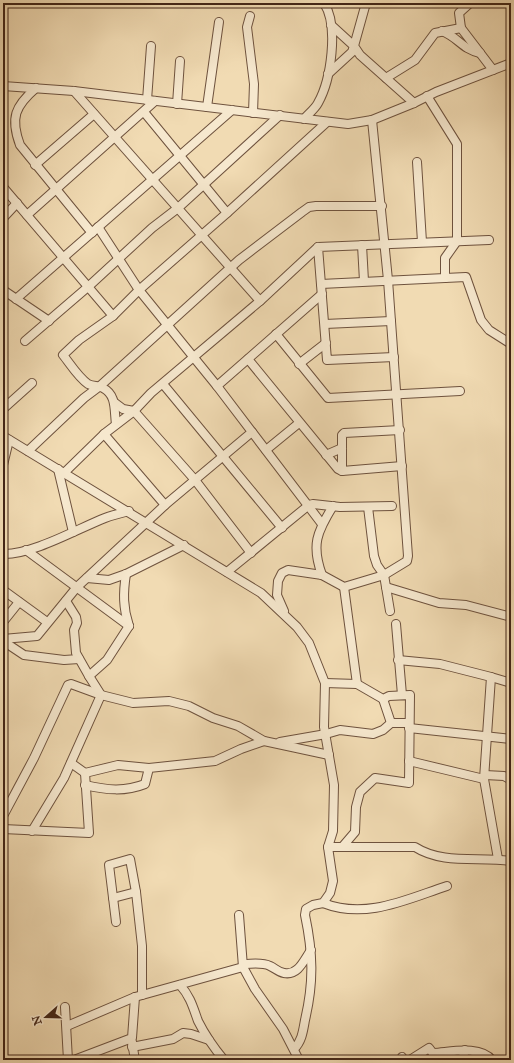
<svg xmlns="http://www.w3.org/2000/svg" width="514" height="1063" viewBox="0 0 514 1063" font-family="'IM FELL Great Primer',serif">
  <rect width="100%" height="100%" fill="#f1dbb3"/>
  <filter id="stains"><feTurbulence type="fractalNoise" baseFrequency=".005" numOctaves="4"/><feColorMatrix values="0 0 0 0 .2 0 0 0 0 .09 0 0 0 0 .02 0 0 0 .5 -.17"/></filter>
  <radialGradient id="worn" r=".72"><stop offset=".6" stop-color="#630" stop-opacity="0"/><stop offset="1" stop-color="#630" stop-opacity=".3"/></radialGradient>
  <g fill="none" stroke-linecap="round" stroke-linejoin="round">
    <g stroke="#6e523e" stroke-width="10">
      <g id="minor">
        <path d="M366 3 354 46 360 55 414 103"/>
        <path d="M470 3 459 13 461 28 493 70"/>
        <path d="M250 16 247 27 254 84 253 113"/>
        <path d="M442 31C459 38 462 49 480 53"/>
        <path d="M328 74 352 52 354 46 331 25"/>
        <path d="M386 78 415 60 435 33 461 28"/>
        <path d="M3 86 74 91 348 124 372 120 414 103 436 92 511 63"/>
        <path d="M36 88C15 106 10 118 20 145L92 233"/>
        <path d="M74 91 260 301"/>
        <path d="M147 100 151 46"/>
        <path d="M177 104 180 61"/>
        <path d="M207 107 219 22"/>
        <path d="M144 112 227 213"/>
        <path d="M304 119C308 114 315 109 318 103 331 80 339 26 324 3"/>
        <path d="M417 162 422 242"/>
        <path d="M35 165 94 114"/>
        <path d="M3 187 113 316"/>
        <path d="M27 215 155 101"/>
        <path d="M3 218 17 203"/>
        <path d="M98 227 139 290 227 213 327 122"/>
        <path d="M362 245 364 281"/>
        <path d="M445 278 466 277 481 320 489 330 511 344"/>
        <path d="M321 284 445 278V258L457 241V144L427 96"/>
        <path d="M3 290 49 321"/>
        <path d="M16 299 232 110"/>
        <path d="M325 324 391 321"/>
        <path d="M276 334 328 398 460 391"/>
        <path d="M25 341 89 286 152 228 178 208 280 115"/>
        <path d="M394 357 327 360 318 247 489 240"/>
        <path d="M248 359 338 469 342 471 402 466"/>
        <path d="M299 364 326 343"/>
        <path d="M163 384 282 528"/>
        <path d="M217 386 322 294"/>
        <path d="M115 403 123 409 134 411 195 480 251 553"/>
        <path d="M3 409 32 383"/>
        <path d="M116 424C114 411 117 395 103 388 99 385 93 387 88 384 78 377 71 365 63 355L79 340 113 316 139 290 217 386 322 524"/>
        <path d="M3 436 261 593 297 627 309 643 325 683 324 727 334 785 333 831 328 847 333 881 330 893 323 903 313 905 306 909 305 915C313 953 314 982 305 1020 303 1031 302 1041 294 1049"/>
        <path d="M266 450 299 423"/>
        <path d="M28 451 84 398 100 386 239 260 302 212 309 207 316 206H382"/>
        <path d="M326 455 342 448"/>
        <path d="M3 465 9 440"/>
        <path d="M58 469 73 532"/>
        <path d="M342 471V435L344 433 400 430"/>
        <path d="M64 473 104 434 134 411 151 393 260 301 318 247"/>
        <path d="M165 505 252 432"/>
        <path d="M368 507 374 556 377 565 384 575 390 611"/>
        <path d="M26 550 129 626"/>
        <path d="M3 554C32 555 77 529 105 518 113 515 121 513 129 511"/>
        <path d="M227 572 309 505 313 504 340 507 392 506"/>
        <path d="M126 574C123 593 123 608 129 626"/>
        <path d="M322 575C311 545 317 532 333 506"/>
        <path d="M87 578 109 580 126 574 184 545"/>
        <path d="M344 587 357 684"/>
        <path d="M386 587 439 603 466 605 511 617"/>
        <path d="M3 590 47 622"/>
        <path d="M66 601 76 617 77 623 74 630 76 653 89 676 107 660 129 626"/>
        <path d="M284 611 277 595 278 581 282 573 288 570 322 575 344 587 384 575 407 561 408 556 388 280 372 120"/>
        <path d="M3 622 19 602"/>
        <path d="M396 624 402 695"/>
        <path d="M3 639 37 636 77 587 165 505 104 434"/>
        <path d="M3 641 24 655 64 660 79 659"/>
        <path d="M398 660 440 664 491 677 484 779 498 859"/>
        <path d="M491 677 511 683"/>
        <path d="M325 683 357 684 383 699 389 696 410 695 409 783 375 778 360 792 356 807 355 832 343 846"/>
        <path d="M383 699 391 723"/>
        <path d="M409 728 511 739"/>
        <path d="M280 742 326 734 340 730 373 734 383 730 391 723H409"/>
        <path d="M409 761 484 779"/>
        <path d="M71 763 85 773"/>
        <path d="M85 773 118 765 149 768"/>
        <path d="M485 775 504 776 511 780"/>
        <path d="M85 785C106 790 125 792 145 784L149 768 215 761 241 749 264 741"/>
        <path d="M3 816 34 758 68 685 71 684 101 695 133 703 169 701 189 706 213 718 238 726 264 741 329 755"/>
        <path d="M3 829 89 833 85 773"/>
        <path d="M32 831 64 778 101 695 89 676"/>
        <path d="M328 847H415C443 865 479 856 511 861"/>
        <path d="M113 898 136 892"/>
        <path d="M323 903C366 920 407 899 447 886"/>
        <path d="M239 915 243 967 255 989 283 1029 299 1060"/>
        <path d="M116 922 109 865 130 859 136 892 142 946V995"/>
        <path d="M244 964C252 964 262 962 270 966 275 968 278 972 284 973 298 976 304 960 311 950"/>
        <path d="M180 985C190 996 193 1007 198 1021 205 1035 214 1048 224 1060"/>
        <path d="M65 1007 68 1060"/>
        <path d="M67 1026 135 997 243 967"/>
        <path d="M132 1042 135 1060"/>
        <path d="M132 1047 173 1039 183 1033 191 1034 209 1040"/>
        <path d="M434 1053C451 1052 480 1045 492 1060"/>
        <path d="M402 1057 404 1060"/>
        <path d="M74 1060 132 1038 135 997"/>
        <path d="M410 1060 429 1048 438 1060"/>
        <path d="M462 1060 465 1050"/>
      </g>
    </g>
    <use href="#minor" stroke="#f6e8ce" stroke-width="8"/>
  </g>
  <rect width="514" height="1063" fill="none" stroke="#f1dbb3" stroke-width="16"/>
  <rect x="4" y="4" width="506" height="1055" fill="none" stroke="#422517" stroke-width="2"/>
  <rect x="8" y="8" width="498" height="1047" fill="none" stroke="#422517"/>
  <g transform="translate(46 1017) rotate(250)" stroke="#f6e8ce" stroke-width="3" paint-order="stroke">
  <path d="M0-3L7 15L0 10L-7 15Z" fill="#422517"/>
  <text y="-6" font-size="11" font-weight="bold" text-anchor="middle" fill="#422517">N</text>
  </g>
  <rect width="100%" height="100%" filter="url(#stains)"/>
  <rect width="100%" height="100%" fill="url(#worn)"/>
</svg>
